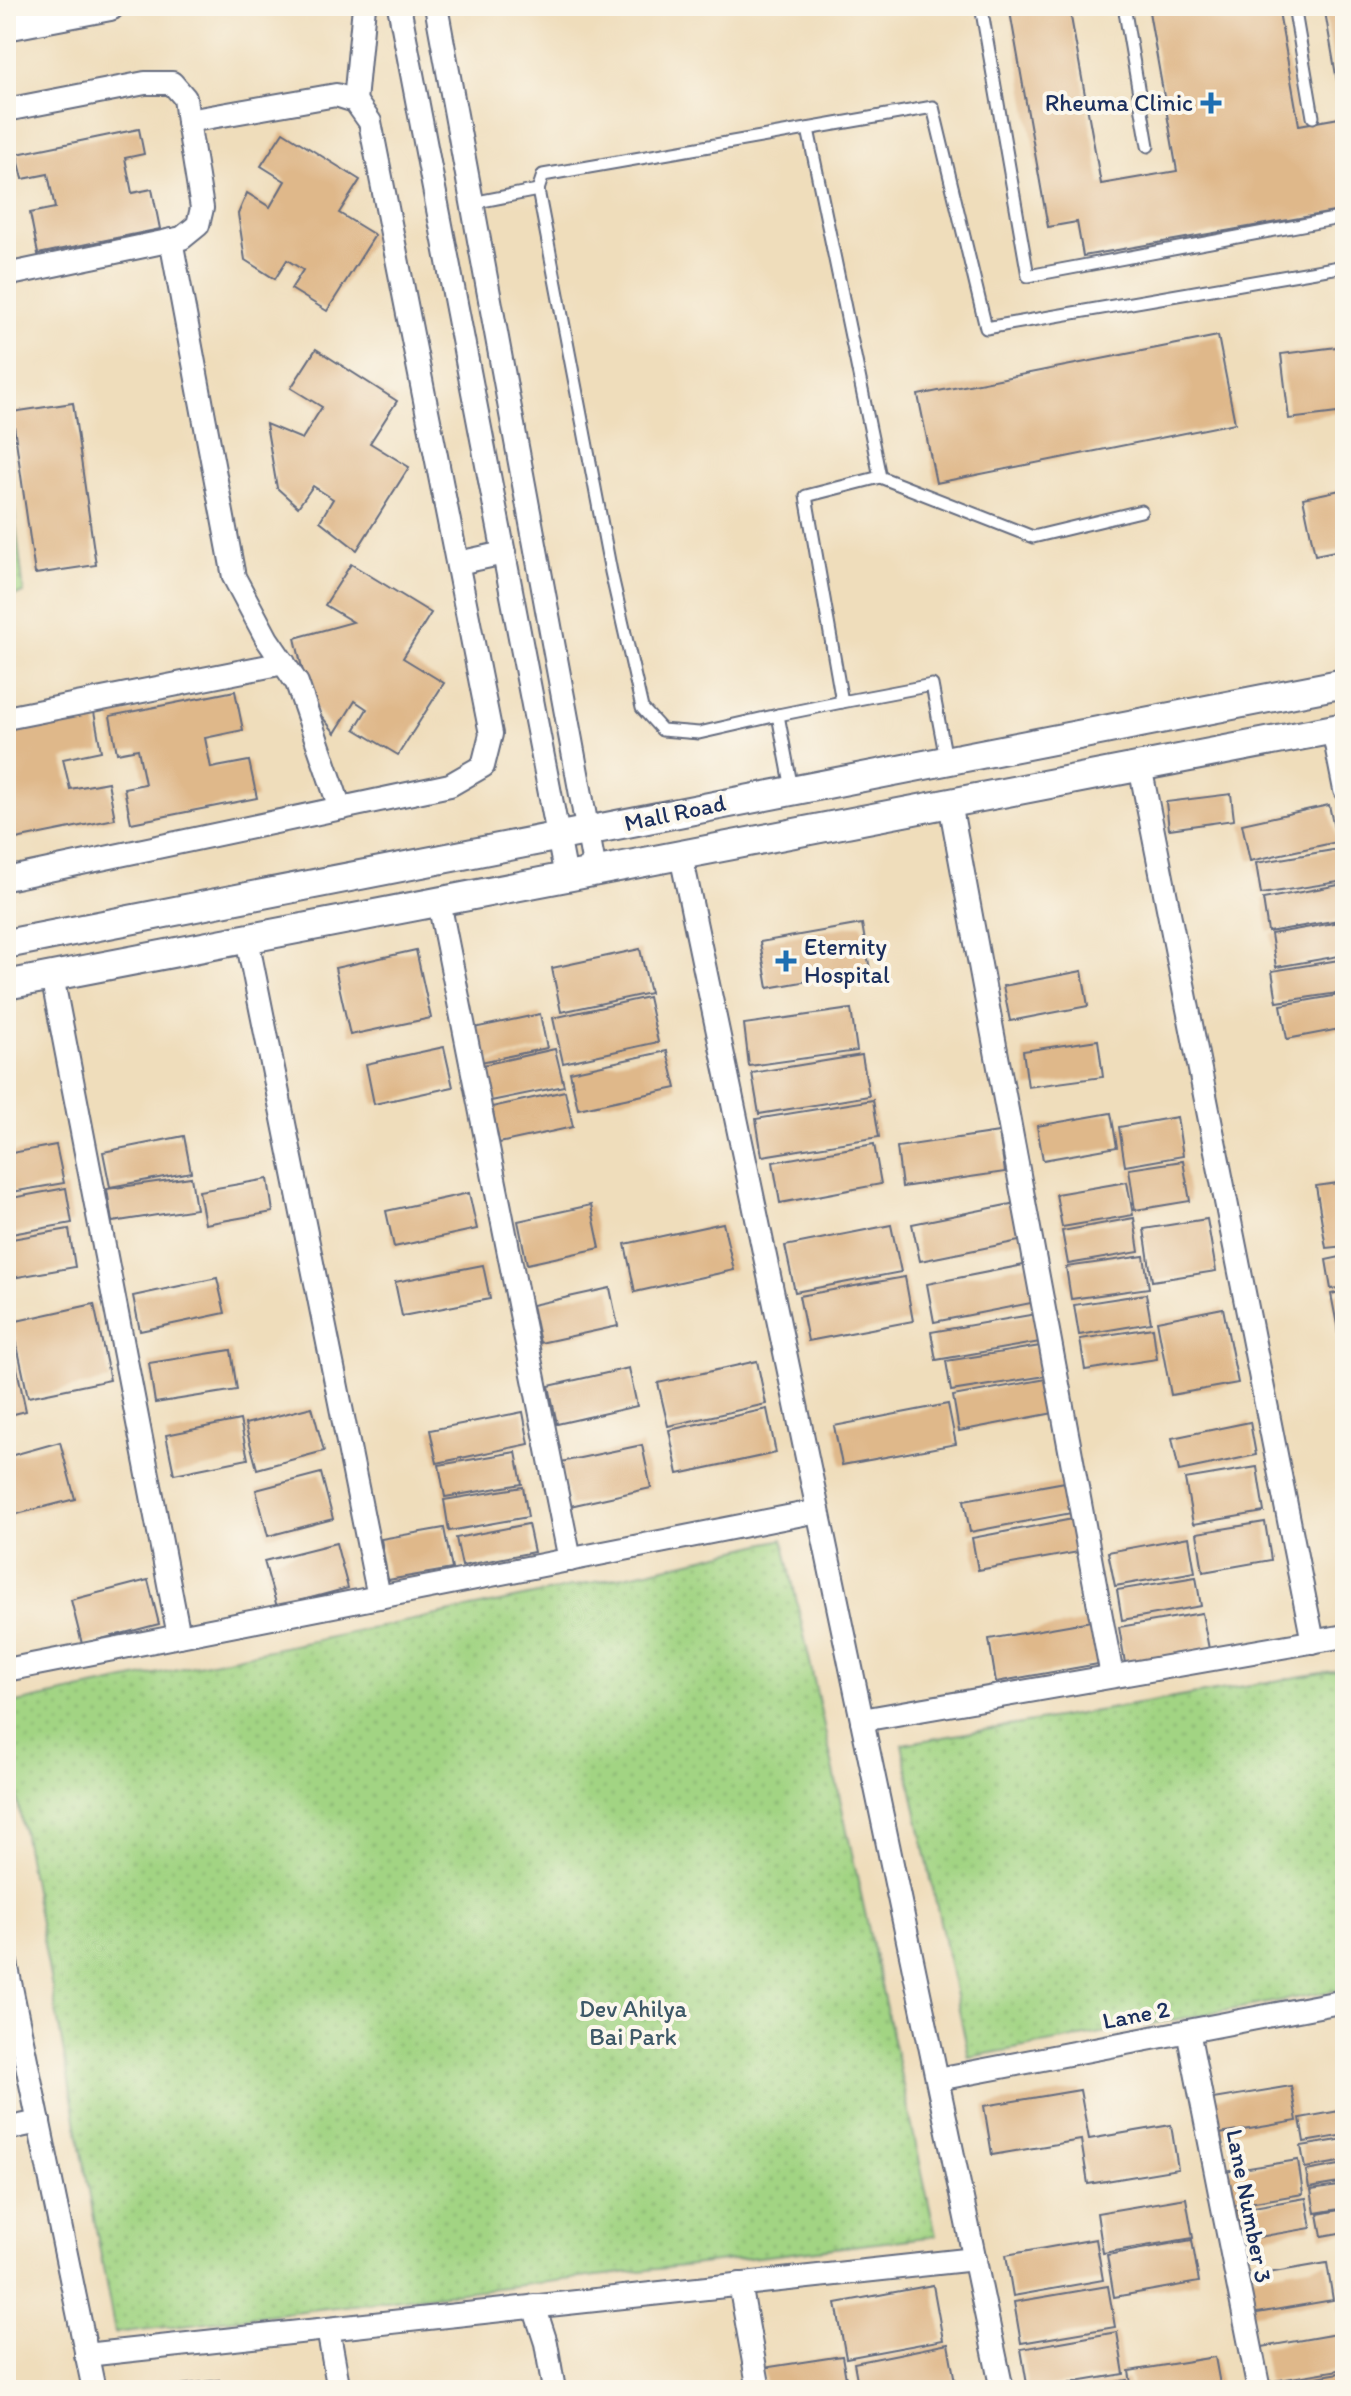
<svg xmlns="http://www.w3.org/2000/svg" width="1351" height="2396" viewBox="0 0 1351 2396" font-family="Itim,sans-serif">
  <defs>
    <pattern id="park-dots" width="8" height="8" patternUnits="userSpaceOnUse" patternTransform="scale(2)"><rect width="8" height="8" fill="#a2d483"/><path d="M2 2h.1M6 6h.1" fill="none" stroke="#8bb674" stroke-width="1.8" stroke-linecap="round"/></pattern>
  </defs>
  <rect width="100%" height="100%" fill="#fbf7ec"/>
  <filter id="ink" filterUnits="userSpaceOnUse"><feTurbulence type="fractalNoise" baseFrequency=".0125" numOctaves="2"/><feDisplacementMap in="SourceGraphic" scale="16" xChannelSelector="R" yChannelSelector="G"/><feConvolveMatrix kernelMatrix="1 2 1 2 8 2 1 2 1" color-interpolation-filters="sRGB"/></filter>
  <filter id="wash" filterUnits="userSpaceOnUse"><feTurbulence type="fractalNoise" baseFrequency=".006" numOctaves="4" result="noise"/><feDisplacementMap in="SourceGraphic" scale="32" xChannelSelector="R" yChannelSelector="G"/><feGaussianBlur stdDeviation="1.8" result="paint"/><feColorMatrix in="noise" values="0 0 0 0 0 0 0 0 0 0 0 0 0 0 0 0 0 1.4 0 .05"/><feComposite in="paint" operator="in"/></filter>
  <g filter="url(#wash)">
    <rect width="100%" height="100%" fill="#efddbb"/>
    <g fill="url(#park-dots)" stroke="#5e8270" stroke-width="2">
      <path d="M6 442 24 593 6 597Z"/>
      <path d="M783 1539 936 2236 115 2333 6 1737V1705L648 1571Z"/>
      <path d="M1345 1669V1989L969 2057 902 1744Z"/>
    </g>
    <g id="blocks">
      <g fill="#dfb88a">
        <path d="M1009 6H1069L1101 184 1177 171 1148 6H1278L1299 125 1345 117V210L1083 256 1077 222 1048 227Z"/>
        <path d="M1324 6H1345V116H1343Z"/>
        <path d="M139 129 144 154 125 158 132 193 152 189 160 229 38 254 30 213 55 208 48 174 23 179 17 154Z"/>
        <path d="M283 132 360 180 339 213 375 235 327 311 291 289 303 270 287 260 275 279 245 260 238 214 247 193 270 207 285 181 261 166Z"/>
        <path d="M1218 336 1235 423 936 483 918 395Z"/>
        <path d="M1345 346V412L1289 419 1281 354Z"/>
        <path d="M316 349 397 401 370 443 409 467 357 550 320 521 333 499 313 486 298 507 277 488 266 424 302 439 322 407 291 388Z"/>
        <path d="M73 403 96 565 35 574 12 412Z"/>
        <path d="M1345 489V549L1315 555 1303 498Z"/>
        <path d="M351 564 431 613 403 658 444 683 398 755 355 729 367 709 355 701 335 733 310 702 295 638 353 622 325 605Z"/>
        <path d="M235 691 243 730 205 738 211 768 249 761 257 798 131 823 124 788 145 784 138 749 117 753 110 716Z"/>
        <path d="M94 712 101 751 63 759 70 789 108 782 115 819 6 841V729Z"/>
        <path d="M1231 794 1234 820 1169 829 1166 802Z"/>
        <path d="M1329 805 1337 842 1250 861 1242 824Z"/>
        <path d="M1339 849 1345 881 1261 894 1256 863Z"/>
        <path d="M1339 885 1345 919 1268 932 1263 899Z"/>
        <path d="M1345 921V955L1276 967 1271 934Z"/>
        <path d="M862 924 870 970 768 988 760 942Z"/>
        <path d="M640 949 650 993 561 1012 552 968Z"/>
        <path d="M416 950 431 1018 350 1035 335 968Z"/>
        <path d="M1345 959V992L1277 1002 1272 971Z"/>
        <path d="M1082 971 1088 1006 1010 1021 1003 986Z"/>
        <path d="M1345 994V1028L1287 1039 1281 1005Z"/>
        <path d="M648 997 658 1042 563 1063 553 1018Z"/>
        <path d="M851 1009 857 1051 749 1066 744 1024Z"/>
        <path d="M540 1014 547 1048 476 1063 469 1029Z"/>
        <path d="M1098 1040 1103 1077 1028 1087 1023 1051Z"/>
        <path d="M444 1047 453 1087 374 1104 366 1064Z"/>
        <path d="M555 1049 564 1086 486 1102 478 1066Z"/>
        <path d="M667 1051 676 1088 578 1109 570 1072Z"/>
        <path d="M862 1055 869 1096 759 1114 752 1073Z"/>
        <path d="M565 1091 573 1127 499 1143 492 1107Z"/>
        <path d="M873 1100 879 1137 762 1156 756 1119Z"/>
        <path d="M1111 1113 1117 1147 1043 1160 1037 1126Z"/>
        <path d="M1177 1117 1183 1156 1125 1166 1119 1127Z"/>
        <path d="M999 1132 1005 1172 902 1187 897 1147Z"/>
        <path d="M184 1136 191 1172 110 1187 103 1152Z"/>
        <path d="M874 1144 881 1184 780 1203 773 1162Z"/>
        <path d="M56 1145 64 1183 6 1193V1154Z"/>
        <path d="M1183 1161 1190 1201 1135 1210 1129 1169Z"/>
        <path d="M191 1177 196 1209 112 1222 107 1189Z"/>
        <path d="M268 1179 273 1212 205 1224 199 1191Z"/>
        <path d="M1127 1182 1133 1215 1062 1227 1056 1194Z"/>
        <path d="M1345 1182V1246L1326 1248 1316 1186Z"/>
        <path d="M66 1188 72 1223 6 1235V1199Z"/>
        <path d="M469 1193 477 1229 394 1247 386 1211Z"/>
        <path d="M1016 1203 1024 1240 920 1261 912 1224Z"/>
        <path d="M591 1205 600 1248 527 1264 518 1221Z"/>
        <path d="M1134 1218 1139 1252 1068 1264 1062 1231Z"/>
        <path d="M1207 1219 1216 1271 1152 1281 1144 1229Z"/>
        <path d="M723 1223 734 1270 635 1292 625 1244Z"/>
        <path d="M891 1225 901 1272 795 1292 785 1246Z"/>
        <path d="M69 1229 75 1267 6 1279V1240Z"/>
        <path d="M1144 1256 1149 1288 1071 1299 1066 1267Z"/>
        <path d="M1345 1256V1287L1331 1289 1326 1260Z"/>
        <path d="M1034 1263 1041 1301 934 1322 927 1284Z"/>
        <path d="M483 1265 490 1299 402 1316 395 1282Z"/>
        <path d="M905 1277 913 1321 808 1341 799 1296Z"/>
        <path d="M217 1278 225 1313 140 1331 133 1296Z"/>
        <path d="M610 1288 618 1326 540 1343 532 1305Z"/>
        <path d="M1345 1291V1323L1337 1325 1331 1294Z"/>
        <path d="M1146 1294 1151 1323 1079 1335 1074 1305Z"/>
        <path d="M94 1304 110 1380 28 1397 12 1322Z"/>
        <path d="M1223 1308 1238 1383 1171 1395 1157 1321Z"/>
        <path d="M1042 1313 1046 1341 936 1360 931 1332Z"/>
        <path d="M1345 1325V1377H1343L1337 1326Z"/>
        <path d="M1153 1328 1157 1359 1085 1370 1080 1339Z"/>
        <path d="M1047 1345 1052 1375 951 1391 946 1361Z"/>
        <path d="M231 1350 237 1390 155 1403 149 1363Z"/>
        <path d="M757 1361 766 1404 668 1426 658 1383Z"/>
        <path d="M16 1364 26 1411 6 1416V1366Z"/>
        <path d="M629 1368 637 1406 557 1424 549 1386Z"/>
        <path d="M1052 1378 1059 1412 959 1431 953 1396Z"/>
        <path d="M948 1404 956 1444 842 1465 834 1426Z"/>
        <path d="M312 1407 324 1451 257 1469 245 1424Z"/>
        <path d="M767 1409 776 1453 678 1474 669 1430Z"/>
        <path d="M523 1412 529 1444 437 1463 430 1430Z"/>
        <path d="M240 1420 248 1459 174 1474 166 1435Z"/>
        <path d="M1250 1422 1256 1455 1179 1471 1172 1438Z"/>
        <path d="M60 1442 75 1499 6 1517V1457Z"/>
        <path d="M642 1445 651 1488 570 1506 561 1462Z"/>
        <path d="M516 1452 522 1484 445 1497 439 1465Z"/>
        <path d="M1257 1467 1264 1512 1193 1524 1185 1479Z"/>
        <path d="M321 1473 333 1519 268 1536 256 1490Z"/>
        <path d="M1071 1481 1077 1512 970 1532 964 1500Z"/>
        <path d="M523 1487 528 1517 449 1531 444 1500Z"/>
        <path d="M1078 1518 1084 1551 978 1570 972 1538Z"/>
        <path d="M1265 1522 1271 1560 1203 1572 1197 1533Z"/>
        <path d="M528 1524 534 1552 462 1566 456 1538Z"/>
        <path d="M444 1528 452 1569 388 1580 381 1539Z"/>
        <path d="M1189 1537 1195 1572 1115 1586 1108 1552Z"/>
        <path d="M336 1543 348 1588 277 1607 264 1561Z"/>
        <path d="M1196 1577 1201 1606 1122 1620 1117 1590Z"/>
        <path d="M148 1580 159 1624 82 1644 71 1600Z"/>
        <path d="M1202 1613 1209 1649 1125 1663 1119 1627Z"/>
        <path d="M1097 1620 1104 1663 996 1682 989 1639Z"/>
        <path d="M1291 2086 1297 2121 1213 2135 1207 2100Z"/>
        <path d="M1080 2090 1089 2139 1171 2125 1178 2169 1088 2184 1081 2140 992 2155 984 2106Z"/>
        <path d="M1345 2110V2135L1304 2142 1300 2118Z"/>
        <path d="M1345 2139V2161L1305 2168 1301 2146Z"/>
        <path d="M1298 2160 1303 2194 1230 2206 1224 2172Z"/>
        <path d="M1345 2164V2182L1309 2188 1306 2171Z"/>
        <path d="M1345 2185V2208L1315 2213 1311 2190Z"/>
        <path d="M6 2196 14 2234 6 2235Z"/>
        <path d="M1186 2198 1193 2238 1103 2253 1097 2213Z"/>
        <path d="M1306 2198 1311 2228 1241 2240 1236 2210Z"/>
        <path d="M1345 2209V2232L1322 2236 1318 2214Z"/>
        <path d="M1096 2239 1103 2280 1013 2296 1006 2255Z"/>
        <path d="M1192 2240 1199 2282 1114 2297 1107 2255Z"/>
        <path d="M1327 2263 1333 2300 1251 2314 1245 2277Z"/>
        <path d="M933 2285 943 2340 846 2358 836 2303Z"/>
        <path d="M1108 2286 1115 2327 1021 2343 1014 2302Z"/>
        <path d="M1345 2302V2324L1342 2325 1338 2304Z"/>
        <path d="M1117 2332 1124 2374 1028 2390 1021 2349Z"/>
        <path d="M1342 2333 1345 2369 1268 2382 1262 2347Z"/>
        <path d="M948 2344 956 2387 859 2390 854 2363Z"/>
        <path d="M842 2356 848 2390H767L763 2368Z"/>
        <path d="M1215 2357 1221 2390H1132L1129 2371Z"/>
        <path d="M1345 2372V2390H1273L1272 2385Z"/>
        <path d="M219 2380 220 2390H159V2388Z"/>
        <path d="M1127 2380 1129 2390H1080V2388Z"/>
      </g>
    </g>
  </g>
  <g filter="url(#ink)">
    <use href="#blocks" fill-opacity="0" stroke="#656c7f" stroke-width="2"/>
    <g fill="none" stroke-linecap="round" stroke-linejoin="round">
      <g stroke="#656c7f" stroke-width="15">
        <g id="service">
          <path d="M981 6 1028 276 1345 217"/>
          <path d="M1124 6 1148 146"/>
          <path d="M1294 6 1313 117"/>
          <path d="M808 129 880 477 1033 537 1141 511"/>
          <path d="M472 203 538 190"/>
          <path d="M1343 643H1345"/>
          <path d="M842 702 932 685 946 759"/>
          <path d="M778 715 842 702 806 496 880 477"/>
          <path d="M792 789 778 715 699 733 662 730 642 708 611 572 538 190 543 175 933 107 986 328 1345 266"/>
        </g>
      </g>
      <g stroke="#656c7f" stroke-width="26">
        <g id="minor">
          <path d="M399 6 566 877"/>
          <path d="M436 6 595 871"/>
          <path d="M355 101 364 6"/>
          <path d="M6 110 145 83H172L185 98 188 121 336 95 355 101 370 122 491 734 483 766 450 785 6 879"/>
          <path d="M171 240 234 577 267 639 297 683 340 808"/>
          <path d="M6 275 182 238 198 225 202 208 188 121"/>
          <path d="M458 563 504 553"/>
          <path d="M6 718 284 663"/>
          <path d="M1333 729 1345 790"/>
          <path d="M1140 766 1313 1642"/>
          <path d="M950 803 1112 1676"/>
          <path d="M681 855 1002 2390"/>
          <path d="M439 902 570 1560"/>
          <path d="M247 939 379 1597"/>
          <path d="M52 976 179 1636"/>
          <path d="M6 1670 818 1511"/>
          <path d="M862 1720 1345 1636"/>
          <path d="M6 1963 94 2390"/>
          <path d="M1188 2031 1259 2390"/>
          <path d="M938 2079 1345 2001"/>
          <path d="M6 2129 39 2122"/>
          <path d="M740 2284 759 2390"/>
          <path d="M534 2306 546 2343 554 2390"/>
          <path d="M328 2329 339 2390"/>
          <path d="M86 2355 975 2259"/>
        </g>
      </g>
      <g stroke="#656c7f" stroke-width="32">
        <g id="tertiary">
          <path d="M6 26 110 6"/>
          <path d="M6 944 1345 683"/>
          <path d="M6 985 1345 727"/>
        </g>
      </g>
      <use href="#service" stroke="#fff" stroke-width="11"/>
      <use href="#minor" stroke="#fff" stroke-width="22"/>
      <use href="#tertiary" stroke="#fff" stroke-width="28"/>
    </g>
  </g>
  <g fill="#1f6fb2" stroke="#fbf7ec" stroke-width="3">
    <path d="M1207 91h8v8h8v8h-8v8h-8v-8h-8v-8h8z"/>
    <path d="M782 949h8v8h8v8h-8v8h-8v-8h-8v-8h8z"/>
  </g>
  <g text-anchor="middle" stroke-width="8" stroke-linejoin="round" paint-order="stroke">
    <g font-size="24" fill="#1b2f5e" stroke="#fbf7ec" text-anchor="end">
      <text x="1193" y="111">Rheuma Clinic</text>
      <text x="804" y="955" text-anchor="start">Eternity<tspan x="804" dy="28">Hospital</tspan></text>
    </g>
    <g font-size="24" fill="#1b2f5e" stroke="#fbf7ec">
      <text transform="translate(675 813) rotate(-12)" y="8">Mall Road</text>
      <text transform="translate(1136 2015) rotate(-11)" y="8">Lane 2</text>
      <text transform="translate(1249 2206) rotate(79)" y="8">Lane Number 3</text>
    </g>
    <g font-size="24" fill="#3d5867" stroke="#fbf7ec">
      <text x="633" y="2017">Dev Ahilya<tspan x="633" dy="28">Bai Park</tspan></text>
    </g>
  </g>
  <rect width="1351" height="2396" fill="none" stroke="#fbf7ec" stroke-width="32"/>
</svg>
